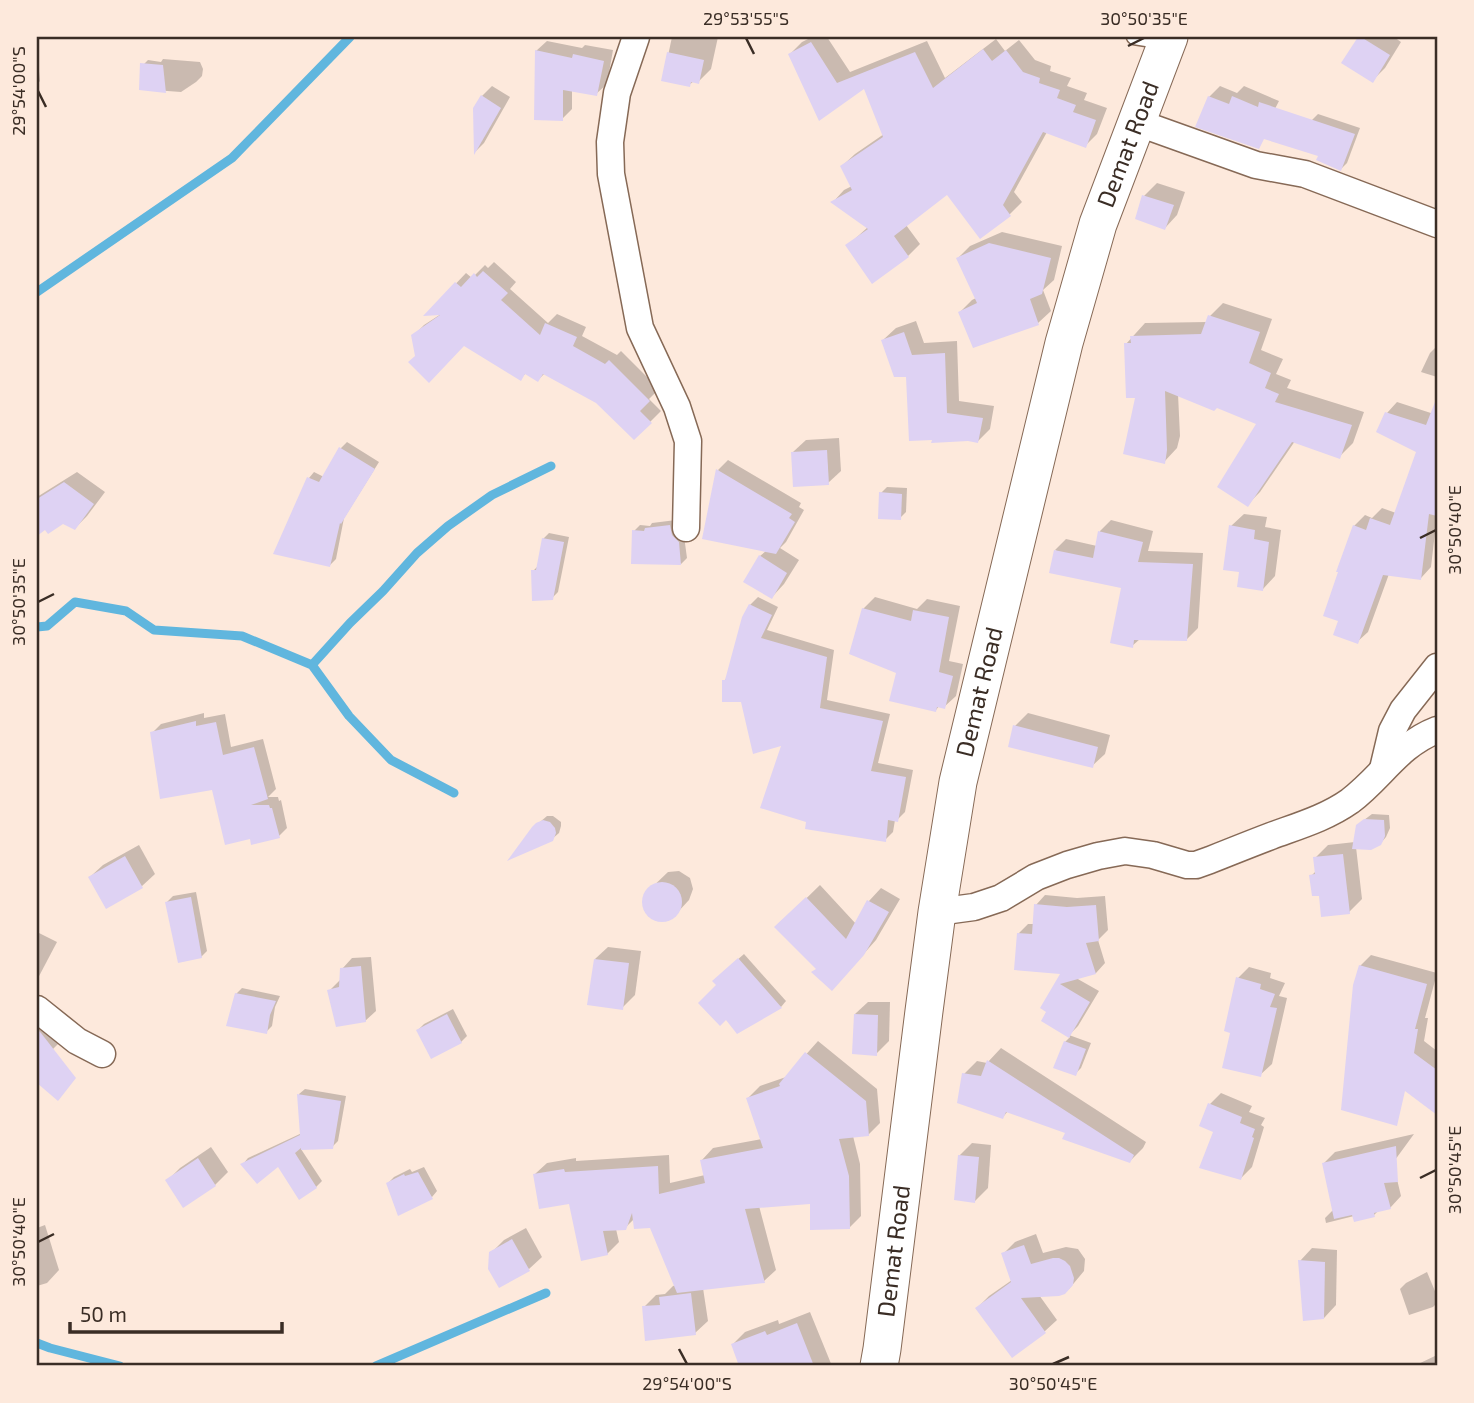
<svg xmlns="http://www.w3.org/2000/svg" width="1474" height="1403" viewBox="0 0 1474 1403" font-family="'Exo 2',sans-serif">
  <rect width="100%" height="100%" fill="#fde9dc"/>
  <g fill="#0003">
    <path d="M672 37H718L711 69 698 82 694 81 689 85 663 79Z"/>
    <path d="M812 37H827L850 72 927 41 945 78 996 39 1005 51 1019 40 1035 60 1051 66 1050 71 1071 78 1067 86 1087 93 1084 100 1107 108 1097 134 1085 146 1047 132 1014 192 1022 202 1010 214 980 237 948 192 906 225 920 244 908 256 847 246 868 227 833 202 844 190 852 186 842 166 855 154 884 134 864 87 820 118 790 54 802 42Z"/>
    <path d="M1360 37H1394L1401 42 1385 68 1372 81 1345 63Z"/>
    <path d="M547 41 582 48 585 45 613 50 607 84 596 94 572 90V109L562 119 536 51Z"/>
    <path d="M37 52 40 81 37 85Z"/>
    <path d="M163 59 200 62 203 69 202 76 196 82 181 92 140 89 142 66 148 60 161 62Z"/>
    <path d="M492 86 510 97 484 143 476 151 482 96Z"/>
    <path d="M1220 86 1237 93 1244 86 1279 101 1262 134 1209 97Z"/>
    <path d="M1318 114 1360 128 1347 163 1341 169 1320 155 1312 120Z"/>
    <path d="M1157 183 1185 192 1177 215 1165 228 1144 196Z"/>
    <path d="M1002 232 1062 246 1054 280 1043 290 1051 311 1038 323 974 346 960 312 972 300 976 298 958 258 970 246Z"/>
    <path d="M494 262 516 282 510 289 548 323 557 314 586 327 582 336 617 355 621 351 659 389 649 399 661 411 634 438 597 402 545 373 538 380 526 373 521 378 464 344 417 356 413 336 424 325 441 314H427L466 273 472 278 485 265 488 268Z"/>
    <path d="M1223 303 1272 319 1261 350 1283 359 1276 374 1291 380 1287 388 1364 412 1353 443 1339 457 1295 441 1260 492 1247 505 1259 423 1217 406 1178 394 1180 436 1177 448 1164 462 1137 396 1126 344 1145 323 1207 322 1210 316Z"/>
    <path d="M916 321 924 343 957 341 959 401 994 406 990 429 978 441 933 438 908 375 883 340 896 328Z"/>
    <path d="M1436 347H1437V377L1421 372 1430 353Z"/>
    <path d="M1397 402 1437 415V515L1431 567 1421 578 1389 574 1368 632 1357 642 1340 620 1354 526 1365 515 1372 518 1382 508 1396 513 1419 451 1387 413Z"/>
    <path d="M839 438 841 471 828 483 793 452 806 440Z"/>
    <path d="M347 442 379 462 344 518 336 559 330 565 309 478 314 472 324 477 341 448Z"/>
    <path d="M728 460 801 503 799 507 804 510 786 542 780 548 799 560 784 584 772 597 760 556 766 551 718 470Z"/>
    <path d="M77 472 105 492 87 516 75 528 63 522 46 527 39 532 37 527V497Z"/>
    <path d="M887 487 907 488 906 512 900 518 881 493Z"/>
    <path d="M1244 514 1267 517 1265 527 1281 530 1275 576 1263 589 1241 571 1231 526Z"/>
    <path d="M676 520 684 536 687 558 681 564 634 531 640 525 650 526 652 523Z"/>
    <path d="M1111 520 1153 531 1148 551 1203 553 1198 628 1186 640 1140 639 1132 646 1124 587 1055 550 1066 539 1097 546 1100 531Z"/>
    <path d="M549 533 569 537 558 592 552 598 533 571 539 565 543 539Z"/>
    <path d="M758 597 778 607 767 630 834 650 827 700 890 714 878 763 913 770 905 812 897 820H895L893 832 885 840 807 821 784 744 724 681 728 676 750 605Z"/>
    <path d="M875 597 917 609 927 599 960 606 949 661 963 664 956 696 944 707 939 706 936 710 898 672 863 609Z"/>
    <path d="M204 713V718L225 714 231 747 263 739 276 789 268 797H278L279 801 281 800 287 828 279 836 251 837 213 788 152 733 161 724Z"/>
    <path d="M1028 713 1110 735 1105 754 1092 766 1015 726Z"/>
    <path d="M1372 814 1389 815 1390 828 1386 837 1380 844 1356 847 1362 899 1349 912 1320 894 1311 876 1317 870 1315 858 1328 845 1355 842 1364 820Z"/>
    <path d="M547 816H553L561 822V826L559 833 552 839 533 828Z"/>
    <path d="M139 845 155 874 142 886 90 877 103 865Z"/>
    <path d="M679 871 690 878 693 889 689 900 676 914 665 920 654 918 649 915 644 905 646 893 668 872Z"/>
    <path d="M820 885 856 924 869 901 881 888 900 899 876 940 844 976 817 968 777 927Z"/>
    <path d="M196 892 207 951 201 957 167 902 173 896Z"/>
    <path d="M1045 895 1077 898 1105 896 1108 930 1098 940 1105 963 1096 973 1076 978 1099 991 1078 1026 1069 1035 1091 1043 1081 1068 1075 1074 1065 1042 1070 1037 1043 1020 1063 973 1018 934 1028 924H1034L1036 905Z"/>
    <path d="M37 932 57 942 37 980Z"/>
    <path d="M608 947 641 951 635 995 622 1008 595 959Z"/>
    <path d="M744 954 786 1001 781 1007 718 985 720 975Z"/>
    <path d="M1371 955 1437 973 1425 1018H1428L1424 1041 1437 1051V1101L1430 1108 1405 1089 1360 966Z"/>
    <path d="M371 957 376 1011 365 1021 329 991 340 980 342 969 352 958Z"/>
    <path d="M1249 967 1271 973 1270 978 1285 983 1279 996 1287 998 1272 1064 1260 1075 1232 1032 1238 978Z"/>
    <path d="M242 988 280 996 275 1007 272 1026 266 1032 236 994Z"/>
    <path d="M868 1002H890L889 1041 876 1054 855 1014Z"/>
    <path d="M37 1005 66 1036 37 1065Z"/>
    <path d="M453 1009 467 1036 461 1042 418 1030 424 1024Z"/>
    <path d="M818 1041 877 1089 880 1123 868 1135 853 1136 860 1164 861 1216 849 1228 812 1202 759 1206 776 1270 764 1281 703 1288 708 1321 695 1333 644 1307 656 1295 665 1294 673 1286 676 1285 651 1226 634 1219 625 1228 616 1229 619 1242 607 1254 570 1202 535 1174 547 1163 576 1158V1161L669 1155 670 1183 705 1175 702 1160 713 1148 762 1139 748 1098 760 1086 786 1077Z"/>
    <path d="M1001 1048 1146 1142 1143 1148 1130 1161 1068 1132 1008 1111 1003 1117 964 1074 977 1061 987 1063Z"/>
    <path d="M305 1089 346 1096 338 1141 332 1147 301 1149 322 1181 316 1187 278 1165 243 1164 248 1158 302 1133 299 1094Z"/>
    <path d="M1221 1093 1252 1106 1249 1112 1265 1118 1261 1125 1264 1127 1252 1167 1241 1178 1216 1131 1201 1125 1210 1104Z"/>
    <path d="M1414 1134 1376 1186 1396 1175 1401 1196 1390 1208 1379 1210 1374 1215 1354 1216 1326 1223 1325 1218 1334 1209 1324 1163 1335 1152Z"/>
    <path d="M972 1143 991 1145 988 1188 975 1201 959 1156Z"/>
    <path d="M211 1147 228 1172 215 1185 168 1180 180 1168Z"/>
    <path d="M424 1167 437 1191 432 1197 388 1183 394 1177 410 1169 412 1172Z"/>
    <path d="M45 1225 59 1270 47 1283 37 1286V1228Z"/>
    <path d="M526 1228 542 1257 529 1269 491 1253 504 1240Z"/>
    <path d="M1036 1234 1043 1253 1066 1247 1078 1249 1085 1259 1084 1271 1069 1289 1039 1295 1057 1320 1045 1331 1012 1356 977 1308 989 1296 1012 1280 1003 1254 1015 1242Z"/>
    <path d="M1312 1248 1337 1250 1336 1305 1324 1318 1300 1261Z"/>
    <path d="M1427 1272 1437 1296V1303L1433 1307 1409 1315 1400 1289 1406 1283Z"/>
    <path d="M810 1312 832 1366H776L774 1361 759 1366H741L733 1344 745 1332 778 1320 779 1324Z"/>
    <path d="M1437 1355V1366H1414Z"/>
  </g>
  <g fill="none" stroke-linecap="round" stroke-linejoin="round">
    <g stroke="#60b6de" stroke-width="9">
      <path d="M37 292 232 158 350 37"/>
      <path d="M37 627 47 626 75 602 126 611 154 630 242 636 312 665 349 716 391 760 454 793"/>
      <path d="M312 665 350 623 383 591 417 553 448 526 492 495 551 466"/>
      <path d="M37 1343 50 1348 120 1366"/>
      <path d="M376 1366 546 1293"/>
    </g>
  </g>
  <g fill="#ded2f3">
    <path d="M1358 37H1361L1390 55 1373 83 1341 63Z"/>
    <path d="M811 42 837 83 915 52 933 88 983 49 992 61 1006 50 1023 72 1040 78 1039 83 1060 90 1057 98 1076 105 1073 112 1096 120 1086 148 1043 132 1003 205 1011 216 980 239 947 195 894 236 909 257 872 284 845 245 868 229 830 202 852 190 840 166 883 137 864 89 819 121 788 54Z"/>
    <path d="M535 50 572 58 573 54 604 61 597 96 563 90V121L534 120Z"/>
    <path d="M667 52 704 60 699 84 691 82 690 87 661 81Z"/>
    <path d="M140 63 163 65 166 93 139 90Z"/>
    <path d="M481 95 501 108 474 155 473 108Z"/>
    <path d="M1208 96 1229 104 1232 96 1258 107 1259 102 1355 134 1341 171 1316 160 1318 156 1264 139 1259 149 1195 127Z"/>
    <path d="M1142 195 1174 205 1165 230 1135 219Z"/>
    <path d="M989 243 1051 258 1042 294 1030 299 1039 325 973 348 958 312 977 303 956 258Z"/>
    <path d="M483 271 508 293 501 300 540 335 545 323 577 337 573 346 605 364 609 360 650 401 640 411 652 423 634 440 596 403 543 374 538 382 525 374 521 381 464 346 429 383 408 362 415 356 411 335 440 315 423 316 455 282 461 287 474 273 477 277Z"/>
    <path d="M1208 315 1260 332 1249 363 1271 373 1265 388 1279 394 1275 402 1352 425 1340 459 1292 442 1248 507 1217 487 1256 424 1217 408 1214 411 1165 391 1167 450 1165 464 1123 454 1135 398H1126L1124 343H1131L1130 336 1201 334Z"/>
    <path d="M904 332 912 355 945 353 947 413 983 418 978 443 968 441 931 443 932 440 909 441 906 377H894L881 340Z"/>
    <path d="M1435 402 1437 403V516L1429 514 1421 580 1383 575 1358 644 1333 635 1338 621 1323 616 1338 572H1336L1353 525 1366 530 1370 518 1390 525 1416 452 1376 432 1385 412 1426 425Z"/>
    <path d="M339 447 375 469 341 524 340 523 330 567 273 554 307 477 319 482Z"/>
    <path d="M827 450 829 485 793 487 791 452Z"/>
    <path d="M716 469 792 514 789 518 795 522 776 554 702 539Z"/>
    <path d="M64 482 94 504 75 530 63 524 48 534 45 530 37 536V499Z"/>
    <path d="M879 492 902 494 901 520 878 519Z"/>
    <path d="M670 525 672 535 679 542 681 565 631 564 632 530 644 531 645 528Z"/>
    <path d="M1229 525 1255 530 1254 539 1269 542 1263 591 1237 587 1239 572 1223 570Z"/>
    <path d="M1098 531 1143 542 1138 562 1193 564 1187 641 1134 640 1133 648 1110 643 1121 588 1049 573 1054 550 1093 558Z"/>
    <path d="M542 538 564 542 553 600 532 601 531 570H536Z"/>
    <path d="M759 555 787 573 772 599 743 582Z"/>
    <path d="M749 604 772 615 761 638 827 657 820 708 883 721 871 771 906 777 898 822 888 820 886 842 805 829 806 822 760 808 781 746 753 754 741 702H722V680H725L742 617Z"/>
    <path d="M862 608 911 621 913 610 949 617 939 672 953 676 945 709 937 707 936 712 889 701 896 673 849 654Z"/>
    <path d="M196 721V726L216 722 223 755 254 747 268 799 251 805H269L270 808H272L280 838 251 845 250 839 225 845 212 790 160 799 150 732Z"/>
    <path d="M1013 725 1098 747 1093 768 1008 747Z"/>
    <path d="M1364 819 1384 820 1385 836 1383 841 1381 845 1371 850 1352 849 1356 825Z"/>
    <path d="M543 820 550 822 555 828 556 833 553 841 507 861 532 827 536 823Z"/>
    <path d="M1343 854 1350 914 1321 917 1319 896H1312L1309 875 1315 874 1313 857Z"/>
    <path d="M125 856 143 888 106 909 88 877Z"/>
    <circle cx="662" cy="902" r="20"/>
    <path d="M191 897 202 958 178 963 165 902Z"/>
    <path d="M806 897 846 939 867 900 889 912 864 955 832 991 811 972 816 969 774 927Z"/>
    <path d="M1034 904 1067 907 1096 905 1099 941 1086 943 1096 974 1060 984 1090 1002 1069 1038 1041 1021 1046 1012 1040 1008 1060 974 1014 970 1017 933 1032 934Z"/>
    <path d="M738 958 782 1008 737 1034 726 1020 720 1026 698 1003 716 985 712 981Z"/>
    <path d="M594 959 629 963 623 1010 587 1005Z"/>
    <path d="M1359 965 1427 984 1415 1029H1418L1414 1053 1437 1070V1115L1405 1091 1397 1126 1341 1110 1353 985Z"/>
    <path d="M361 966 366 1022 336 1027 327 990 339 987 340 968Z"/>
    <path d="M1236 977 1261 984 1260 989 1275 994 1270 1007 1277 1008 1261 1077 1222 1068 1230 1033 1224 1031Z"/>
    <path d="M235 993 276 1001 270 1015 267 1034 226 1026Z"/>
    <path d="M447 1014 462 1043 431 1059 416 1030Z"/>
    <path d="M854 1014 878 1015 877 1056 852 1054Z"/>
    <path d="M37 1029 41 1033 76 1078 58 1101 37 1083Z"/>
    <path d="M1064 1041 1086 1049 1076 1076 1053 1068Z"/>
    <path d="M805 1052 866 1101 869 1136 839 1139 849 1176 850 1229 810 1230V1204L745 1209 765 1283 677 1293 650 1228 634 1229 632 1213 626 1230 603 1231 608 1255 581 1261 569 1204 539 1209 533 1174 564 1169 565 1172 658 1166 659 1194 705 1183 700 1160 763 1148 746 1098 780 1086 779 1084Z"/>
    <path d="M987 1060 1134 1155 1130 1163 1062 1139 1065 1133 1006 1112 1003 1119 957 1103 962 1073 981 1076Z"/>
    <path d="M297 1094 341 1101 333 1149 301 1150V1148L295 1153 317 1188 299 1200 278 1167 257 1184 240 1164 300 1135Z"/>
    <path d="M1208 1103 1242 1117 1240 1123 1255 1129 1252 1137 1254 1138 1241 1180 1199 1168 1213 1132 1199 1126Z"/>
    <path d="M1396 1146 1398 1182 1384 1183 1391 1209 1374 1213 1375 1217 1354 1222 1352 1215 1334 1219 1322 1163Z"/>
    <path d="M958 1155 979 1157 975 1203 954 1200Z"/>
    <path d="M198 1158 216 1186 183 1208 165 1180Z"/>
    <path d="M418 1172 433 1199 398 1216 386 1183 404 1174 405 1176Z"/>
    <path d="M512 1239 530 1271 499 1288 488 1269 489 1252Z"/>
    <path d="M1024 1245 1031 1264 1053 1258H1059L1065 1261 1070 1266 1074 1278 1073 1285 1065 1294 1059 1296 1021 1298 1046 1333 1012 1358 975 1308 1011 1282 1001 1253Z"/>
    <path d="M1298 1260 1325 1262 1324 1319 1303 1321Z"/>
    <path d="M691 1293 696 1335 645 1341 642 1306 660 1305 659 1297Z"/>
    <path d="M797 1323 814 1366H739L731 1344 765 1331 767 1335Z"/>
  </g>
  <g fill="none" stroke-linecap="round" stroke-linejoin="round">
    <g stroke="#866956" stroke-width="17">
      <path id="lane" d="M1134 37 1165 42"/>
    </g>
    <g stroke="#866956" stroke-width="29">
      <g id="street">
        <path d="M636 37 617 93 610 142 611 174 640 328 677 407 688 441 686 528"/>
        <path d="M1136 122 1256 165 1305 174 1437 224"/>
        <path d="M1383 769 1392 731 1403 710 1437 667"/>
        <path d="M937 912 974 907 1001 898 1036 877 1067 865 1098 856 1125 851 1153 855 1187 865H1196L1210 860C1230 852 1250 844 1271 836 1298 826 1326 818 1350 801 1382 777 1398 745 1437 730"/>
        <path d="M37 1009 77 1041 102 1054"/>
      </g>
    </g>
    <g stroke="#866956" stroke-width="39">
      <g id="secondary">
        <path id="s1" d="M879 1366 882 1349 924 1011 937 912 958 782 1064 343 1098 224 1169 37"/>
      </g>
    </g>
    <use href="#lane" stroke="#fff" stroke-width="14"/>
    <use href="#street" stroke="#fff" stroke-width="26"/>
    <use href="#secondary" stroke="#fff" stroke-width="37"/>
  </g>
  <path fill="none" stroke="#3a2d25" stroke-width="2.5" d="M746 38 754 54M1128 46 1144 38M38 91 46 107M1420 538 1436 530M38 602 54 594M1420 1178 1436 1170M38 1242 54 1234M679 1349 687 1364M1053 1364 1069 1357"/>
  <g text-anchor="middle" stroke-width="5" stroke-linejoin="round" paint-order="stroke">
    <g font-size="24" fill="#3a2d25" stroke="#fde9dc">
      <text dy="8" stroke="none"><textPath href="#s1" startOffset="1250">Demat Road</textPath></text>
      <text dy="8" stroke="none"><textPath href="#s1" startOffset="682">Demat Road</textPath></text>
      <text dy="8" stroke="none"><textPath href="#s1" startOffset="116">Demat Road</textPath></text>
    </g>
  </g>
  <rect width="1474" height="1403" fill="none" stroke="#fde9dc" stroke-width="77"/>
  <path d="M70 1322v10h212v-10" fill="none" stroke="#3a2d25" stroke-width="3.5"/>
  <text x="80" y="1322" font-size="21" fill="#3a2d25" stroke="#fde9dc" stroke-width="5" paint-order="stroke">50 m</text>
  <rect x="38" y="38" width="1398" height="1326" fill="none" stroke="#3a2d25" stroke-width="2.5"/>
  <g font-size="18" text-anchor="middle" fill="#3a2d25">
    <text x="746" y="25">29°53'55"S</text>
    <text x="1144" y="25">30°50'35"E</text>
    <text transform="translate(19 91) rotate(-90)" y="6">29°54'00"S</text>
    <text transform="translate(1455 530) rotate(-90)" y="6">30°50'40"E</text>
    <text transform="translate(19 602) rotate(-90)" y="6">30°50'35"E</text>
    <text transform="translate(1455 1170) rotate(-90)" y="6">30°50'45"E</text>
    <text transform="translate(19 1242) rotate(-90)" y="6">30°50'40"E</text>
    <text x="687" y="1390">29°54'00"S</text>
    <text x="1053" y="1390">30°50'45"E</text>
  </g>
</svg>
